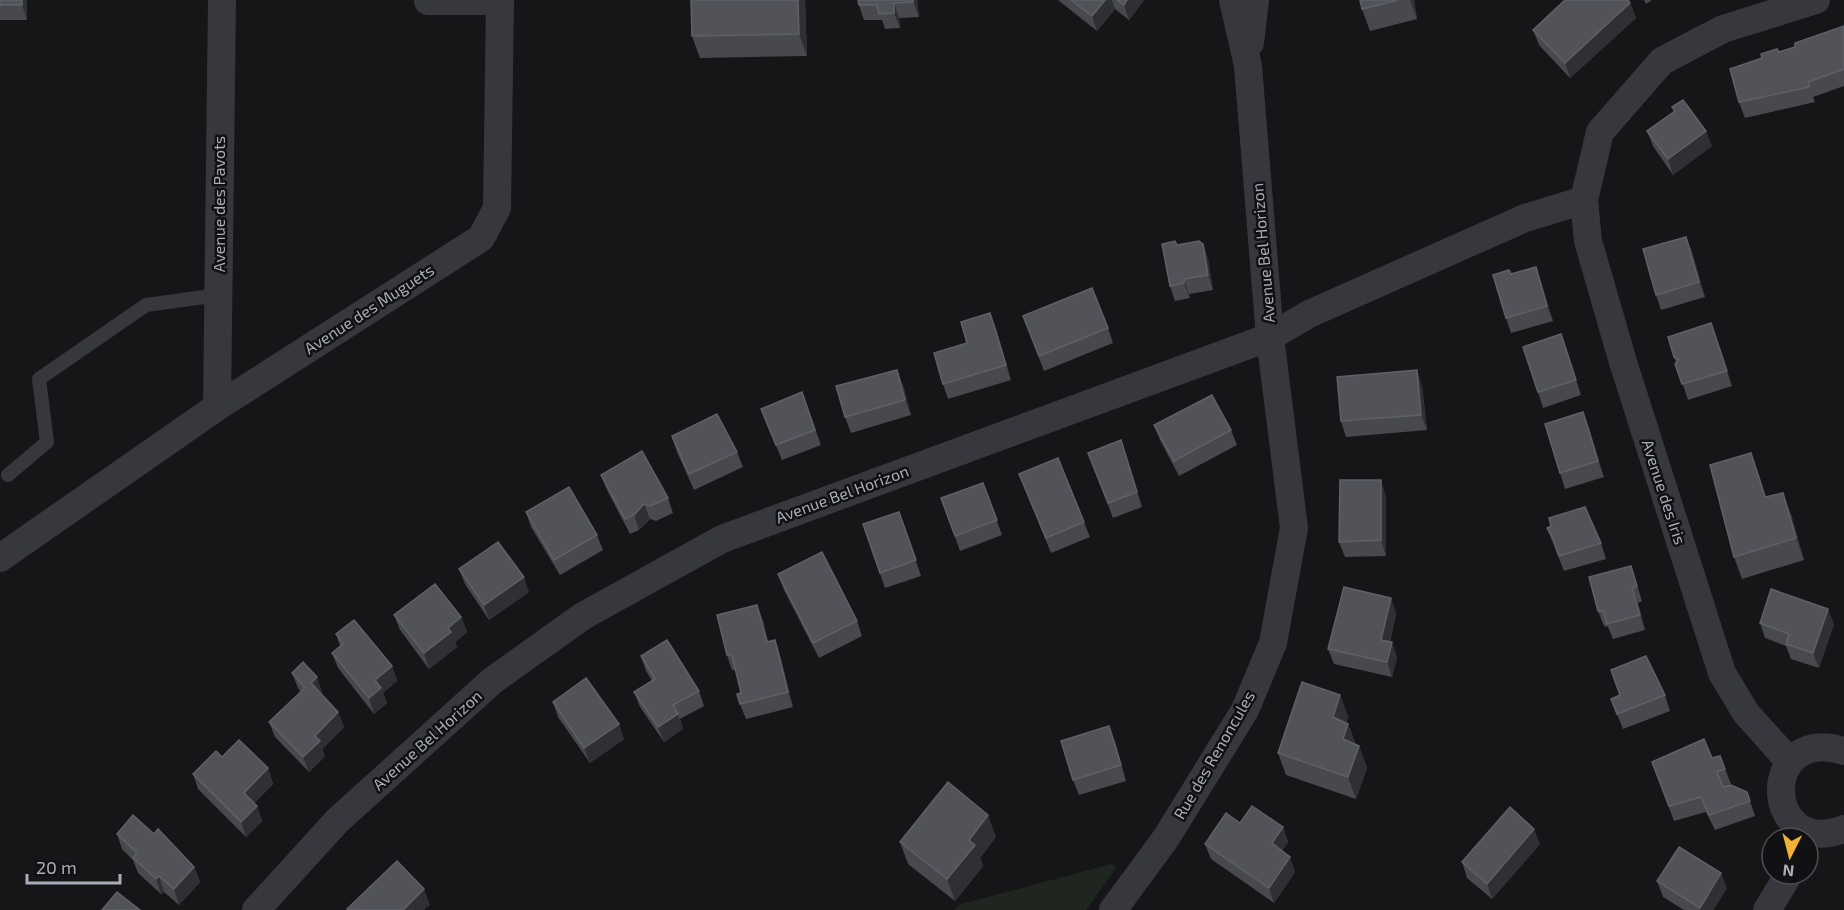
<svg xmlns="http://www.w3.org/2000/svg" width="1844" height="910" viewBox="0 0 1844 910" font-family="'Exo 2',sans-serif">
  <rect width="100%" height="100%" fill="#161618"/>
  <path fill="#1e261f" d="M1111 864 1117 867 1086 910H954L958 905Z"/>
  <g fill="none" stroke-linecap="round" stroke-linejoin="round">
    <path stroke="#37383d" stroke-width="14" d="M8 475 47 442 39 379 146 305 219 295"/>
    <g stroke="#37383d" stroke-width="28">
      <path d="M1250 43 1255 0"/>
      <path d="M217 407 222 0"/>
      <path d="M0 558 217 407 481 238 497 208 500 1H428"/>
      <path d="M1844 751C1757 724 1763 860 1844 829"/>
      <path d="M1790 762 1746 713 1722 673 1623 362 1588 241 1584 200 1600 132 1662 61 1723 29 1816 0"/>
      <path d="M256 910 337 821 492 681 583 616 722 539 1270 337 1309 314 1525 218 1584 200"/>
      <path d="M1113 910 1166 838 1245 710 1273 643 1294 528 1270 337 1248 66 1233 0"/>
      <path d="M1767 910 1789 874"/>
    </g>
  </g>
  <g fill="#47494d">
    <rect x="0" y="0" width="27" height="20"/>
    <path d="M805 0 807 56 700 58 692 36Z"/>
    <path d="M917 0 919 17 899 18 900 28 885 29 882 20H864L859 5Z"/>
    <path d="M1058 0H1144L1129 20 1115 9 1097 31Z"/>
    <path d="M1360 0H1414L1417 19 1370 31 1362 9Z"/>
    <path d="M1644 0H1652L1646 4Z"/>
    <path d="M1630 3 1636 18 1570 78 1539 45 1533 30Z"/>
    <path d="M1844 26V86L1813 97 1815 102 1745 118 1739 102 1779 52 1795 47Z"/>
    <path d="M1672 107 1712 146 1673 175 1653 146 1647 131 1674 112Z"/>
    <path d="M1686 237 1692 252 1705 297 1661 310 1656 295Z"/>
    <path d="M1203 244 1208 259 1213 290 1189 294 1190 298 1175 301 1170 286 1177 245Z"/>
    <path d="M1536 267 1553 321 1511 333 1506 318 1511 274Z"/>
    <path d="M990 313 996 328 1011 380 948 399 943 384 967 343Z"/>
    <path d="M1023 316 1108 328 1113 343 1044 371Z"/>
    <path d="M1711 323 1732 386 1688 400 1674 357Z"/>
    <path d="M1561 334 1581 395 1543 408 1538 392Z"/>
    <path d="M903 385 911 415 851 433 845 417Z"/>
    <path d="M1422 386 1427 430 1346 437 1341 421Z"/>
    <path d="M802 392 821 445 782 460 761 409Z"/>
    <path d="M1583 412 1604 477 1565 489 1560 473Z"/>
    <path d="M1154 425 1231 430 1237 445 1179 476 1160 440Z"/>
    <path d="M672 437 737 452 743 467 694 490 677 452Z"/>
    <path d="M1126 455 1142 507 1113 518 1094 468Z"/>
    <path d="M1019 474 1084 522 1090 537 1051 553Z"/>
    <path d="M601 475 668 498 673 513 656 521 650 519 639 530 630 534 607 490Z"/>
    <path d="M1759 475 1766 497 1791 514 1804 560 1742 579 1734 557Z"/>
    <path d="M983 483 1002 535 960 551 941 498Z"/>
    <path d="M1386 496V556L1345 557 1339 542Z"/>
    <path d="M526 512 597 535 603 550 560 575 531 527Z"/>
    <path d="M899 512 921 576 885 588 863 524Z"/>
    <path d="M1547 528 1601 543 1606 559 1564 571Z"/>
    <path d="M1631 566 1642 601 1638 603 1645 630 1613 639 1608 627 1604 626 1598 611Z"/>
    <path d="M459 569 529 592 489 620 465 584Z"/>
    <path d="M778 574 857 621 862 636 819 658 784 590Z"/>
    <path d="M1391 598 1396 614 1390 642H1392L1397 658 1392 677 1334 664 1328 649Z"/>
    <path d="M394 615 461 617 467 632 455 642 457 647 429 669 400 630Z"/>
    <path d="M763 620 768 642 775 640 780 655 793 707 746 719 740 704 741 693 736 670H732L727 655Z"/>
    <path d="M1760 623 1834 624 1819 668 1791 659 1786 646 1765 638Z"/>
    <path d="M336 634 392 666 397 681 383 693 387 703 374 714 338 668 332 653 340 646Z"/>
    <path d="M641 656 699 691 704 706 680 719 683 729 664 742 640 707 634 692 652 681 646 671Z"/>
    <path d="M292 673 322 692 321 694 338 712 344 727 322 749 325 756 309 772 275 737 269 722 301 692 298 688Z"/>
    <path d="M1340 695 1348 717 1346 723 1348 724 1356 745 1359 746 1367 768 1356 799 1286 775 1278 753Z"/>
    <path d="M1665 695 1670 711 1623 729 1611 699Z"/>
    <path d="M553 702 624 739 590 763 558 717Z"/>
    <path d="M1115 741 1126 781 1079 795 1073 780Z"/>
    <path d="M1720 756 1731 784 1724 787 1747 792 1755 816 1715 830 1706 812 1674 821 1652 762 1712 758Z"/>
    <path d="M222 757 268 768 273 784 254 803 257 806 262 821 246 837 198 789 193 774Z"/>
    <path d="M1240 823 1283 827 1288 842 1282 851 1295 872 1274 903 1211 859 1205 844Z"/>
    <path d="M117 834 194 867 200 882 179 905 164 892 161 894 138 873 133 860 122 849Z"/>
    <path d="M996 837 980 858 983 866 955 901 908 864 900 842Z"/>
    <path d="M1540 844 1492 899 1467 878 1462 862Z"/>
    <path d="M1657 881 1727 888 1713 910H1684L1663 897Z"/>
  </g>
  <g fill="#2f3033">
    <path d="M22 0H27V20L22 5Z"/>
    <path d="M798 0H805L807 56 799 34Z"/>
    <path d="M913 0H917L919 17 913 2Z"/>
    <path d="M1105 0H1112L1115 9 1097 31 1092 16Z"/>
    <path d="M1127 0H1144L1129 20 1124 5Z"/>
    <path d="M1410 0H1414L1417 19Z"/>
    <path d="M894 3 899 18 900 28 894 13Z"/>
    <path d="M1630 3 1636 18 1570 78 1565 63Z"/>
    <path d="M1706 131 1712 146 1673 175 1668 159Z"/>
    <path d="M1686 237 1692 252 1705 297 1699 282Z"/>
    <path d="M1203 244 1208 259 1213 290 1208 275Z"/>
    <path d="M1536 267 1541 282 1553 321 1547 306Z"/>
    <path d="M1184 279 1189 294 1190 298 1184 283Z"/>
    <path d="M990 313 996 328 1011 380 1006 365Z"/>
    <path d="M1561 334 1567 350 1581 395 1576 380Z"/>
    <path d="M897 370 903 385 911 415 905 400Z"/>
    <path d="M1417 370 1422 386 1427 430 1421 415Z"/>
    <path d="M1583 412 1589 427 1604 477 1598 461Z"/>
    <path d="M1751 453 1759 475 1773 519 1765 497Z"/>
    <path d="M1381 480 1386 496V556L1381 540Z"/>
    <path d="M1783 493 1791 514 1804 560 1796 538Z"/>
    <path d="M644 504 650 519 639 530 634 515Z"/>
    <path d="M524 577 529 592 489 620 484 605Z"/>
    <path d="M1632 588 1638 603 1645 630 1640 615Z"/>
    <path d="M1391 598 1396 614 1387 655 1381 640Z"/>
    <path d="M757 605 763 620 772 657 767 642Z"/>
    <path d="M1828 609 1834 624 1819 668 1813 653Z"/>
    <path d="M461 617 467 632 455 642 457 647 429 669 424 653 448 628Z"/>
    <path d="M775 640 780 655 793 707 788 692Z"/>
    <path d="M1392 642 1397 658 1392 677 1387 662Z"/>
    <path d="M392 666 397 681 383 693 387 703 374 714 369 698 375 680Z"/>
    <path d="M317 677 322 692 316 698 311 683Z"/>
    <path d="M1340 695 1348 717 1341 739 1333 717Z"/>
    <path d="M338 712 344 727 322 749 325 756 309 772 303 757 315 736Z"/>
    <path d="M678 714 683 729 664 742 658 727Z"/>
    <path d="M619 724 624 739 590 763 584 748Z"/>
    <path d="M1348 724 1356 745 1343 739Z"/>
    <path d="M1109 726 1115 741 1126 781 1121 765Z"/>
    <path d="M1359 746 1367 768 1356 799 1348 777Z"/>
    <path d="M268 768 273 784 250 808 244 793Z"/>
    <path d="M257 806 262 821 246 837 241 822Z"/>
    <path d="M988 815 996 837 980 858 983 866 955 901 947 879 969 840Z"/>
    <path d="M1283 827 1288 842 1277 859 1272 843Z"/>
    <path d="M1534 829 1540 844 1492 899 1487 884Z"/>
    <path d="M1290 857 1295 872 1274 903 1269 888Z"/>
    <path d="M194 867 200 882 179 905 174 889Z"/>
    <path d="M1721 873 1727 888 1713 910H1700V908Z"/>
    <path d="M159 876 164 892 161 894 156 879Z"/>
    <path d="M424 889 430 905 424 910H403Z"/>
  </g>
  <g fill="#525359" stroke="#5f6168" stroke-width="1.5">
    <rect x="0" y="0" width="22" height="5"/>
    <path d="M691 0H798L799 34 692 36Z"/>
    <path d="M858 0H913V2L894 3V13L879 14 877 5H859Z"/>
    <path d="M1071 0H1105L1092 16Z"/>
    <path d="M1117 0H1127L1124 5Z"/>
    <path d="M1360 0H1398L1362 9Z"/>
    <path d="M1565 0H1628L1630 3 1565 63 1533 30Z"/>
    <path d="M1844 26V69L1808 82 1809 87 1739 102 1730 69 1762 58 1761 54 1777 49 1779 52 1795 47V43Z"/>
    <path d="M1683 100 1706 131 1668 159 1647 131 1675 111 1672 107Z"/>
    <path d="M1686 237 1699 282 1656 295 1643 249Z"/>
    <path d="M1175 241 1177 245 1199 241 1203 244 1208 275 1184 279V283L1170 286 1162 244Z"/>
    <path d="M1536 267 1547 306 1506 318 1493 275 1509 270 1511 274Z"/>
    <path d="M1092 288 1108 328 1039 356 1023 316Z"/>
    <path d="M990 313 1006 365 943 384 934 353 967 343 961 322Z"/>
    <path d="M1711 323 1727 371 1682 384 1675 364 1679 360 1674 357 1668 337Z"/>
    <path d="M1561 334 1576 380 1538 392 1523 347Z"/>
    <path d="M897 370 905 400 845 417 836 386Z"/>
    <path d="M1417 370 1421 415 1341 421 1337 377Z"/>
    <path d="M802 392 815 430 776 445 761 409Z"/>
    <path d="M1212 395 1231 430 1174 461 1154 425Z"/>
    <path d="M1583 412 1598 461 1560 473 1545 424Z"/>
    <path d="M717 414 737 452 689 474 672 436Z"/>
    <path d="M1121 440 1137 492 1108 503 1088 453Z"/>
    <path d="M642 451 668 498 650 506 644 504 634 515 625 519 601 475Z"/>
    <path d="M1751 453 1765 497 1783 493 1796 538 1734 557 1710 465Z"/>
    <path d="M1058 458 1084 522 1046 538 1019 474Z"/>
    <path d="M1340 480H1381V540L1339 542Z"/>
    <path d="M983 483 997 520 955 536 941 498Z"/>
    <path d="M569 487 597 535 554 560 526 512Z"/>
    <path d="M1585 507 1601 543 1559 556 1553 538 1547 528 1551 526 1549 518Z"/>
    <path d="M899 512 916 560 880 573 863 524Z"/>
    <path d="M498 542 524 577 484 605 459 569Z"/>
    <path d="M822 552 857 621 813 643 778 574Z"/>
    <path d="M1631 566 1637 586 1632 588 1640 615 1607 624 1603 611H1598L1589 577Z"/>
    <path d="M435 584 461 617 448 628 451 632 424 653 394 615Z"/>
    <path d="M1344 587 1391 598 1381 640 1392 642 1387 662 1328 649Z"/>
    <path d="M1771 589 1828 609 1813 653 1786 644 1789 634 1760 623Z"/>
    <path d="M757 605 767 642 775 640 788 692 740 704 737 694 741 693 732 655H727L717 615Z"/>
    <path d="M354 620 392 666 375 680 381 688 369 698 332 653 343 644 336 634Z"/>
    <path d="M667 640 699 691 673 705 678 714 658 727 634 692 655 679 641 656Z"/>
    <path d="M1646 656 1665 695 1617 714 1611 699 1620 695 1611 670Z"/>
    <path d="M303 662 317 677 311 683 338 712 315 736 320 741 303 757 269 722 305 688 292 673Z"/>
    <path d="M586 678 619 724 584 748 553 702Z"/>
    <path d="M1302 682 1340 695 1333 717 1348 724 1343 739 1359 746 1348 777 1278 753Z"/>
    <path d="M1109 726 1121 765 1073 780 1061 741Z"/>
    <path d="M1704 739 1712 758 1720 756 1725 769 1717 772 1723 787 1731 785 1747 792 1750 801 1709 815 1701 797 1669 806 1652 762Z"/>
    <path d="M239 740 268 768 244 793 257 806 241 822 193 774 216 751 222 757Z"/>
    <path d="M948 782 988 815 969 840 975 845 947 879 900 842Z"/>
    <path d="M1252 806 1283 827 1272 843 1290 857 1269 888 1205 844 1226 813 1240 823Z"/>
    <path d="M1510 807 1534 829 1487 884 1462 862Z"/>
    <path d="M133 815 154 834 158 829 194 867 174 889 159 876 156 879 133 858 137 853 117 834Z"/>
    <path d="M1679 847 1721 873 1700 908 1657 881Z"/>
    <path d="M397 861 424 889 403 910H348L347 909Z"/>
    <path d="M117 892 140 910H102Z"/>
  </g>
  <g text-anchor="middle" stroke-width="5" stroke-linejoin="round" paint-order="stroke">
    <g font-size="16" fill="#a8adb8" stroke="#111113">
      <text transform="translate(219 204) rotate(-90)" y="6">Avenue des Pavots</text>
      <text transform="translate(1263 253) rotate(-95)" y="6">Avenue Bel Horizon</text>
      <text transform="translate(369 309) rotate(-33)" y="6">Avenue des Muguets</text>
      <text transform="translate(1664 492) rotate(72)" y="6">Avenue des Iris</text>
      <text transform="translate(842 494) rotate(-20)" y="6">Avenue Bel Horizon</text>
      <text transform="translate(427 740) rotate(-42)" y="6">Avenue Bel Horizon</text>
      <text transform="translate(1214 755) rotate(-60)" y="6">Rue des Renoncules</text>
    </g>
  </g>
  <g transform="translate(1790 856) rotate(186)"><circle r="28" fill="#111113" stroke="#4d4f55" stroke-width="1.5"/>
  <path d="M0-4.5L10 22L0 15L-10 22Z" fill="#f2b134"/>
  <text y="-9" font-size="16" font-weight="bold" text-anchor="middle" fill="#a8adb8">N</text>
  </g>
  <path d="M27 874v9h93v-9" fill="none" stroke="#a8adb8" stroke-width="3"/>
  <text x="36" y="874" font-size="18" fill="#a8adb8" stroke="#111113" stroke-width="4.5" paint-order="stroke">20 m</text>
</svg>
